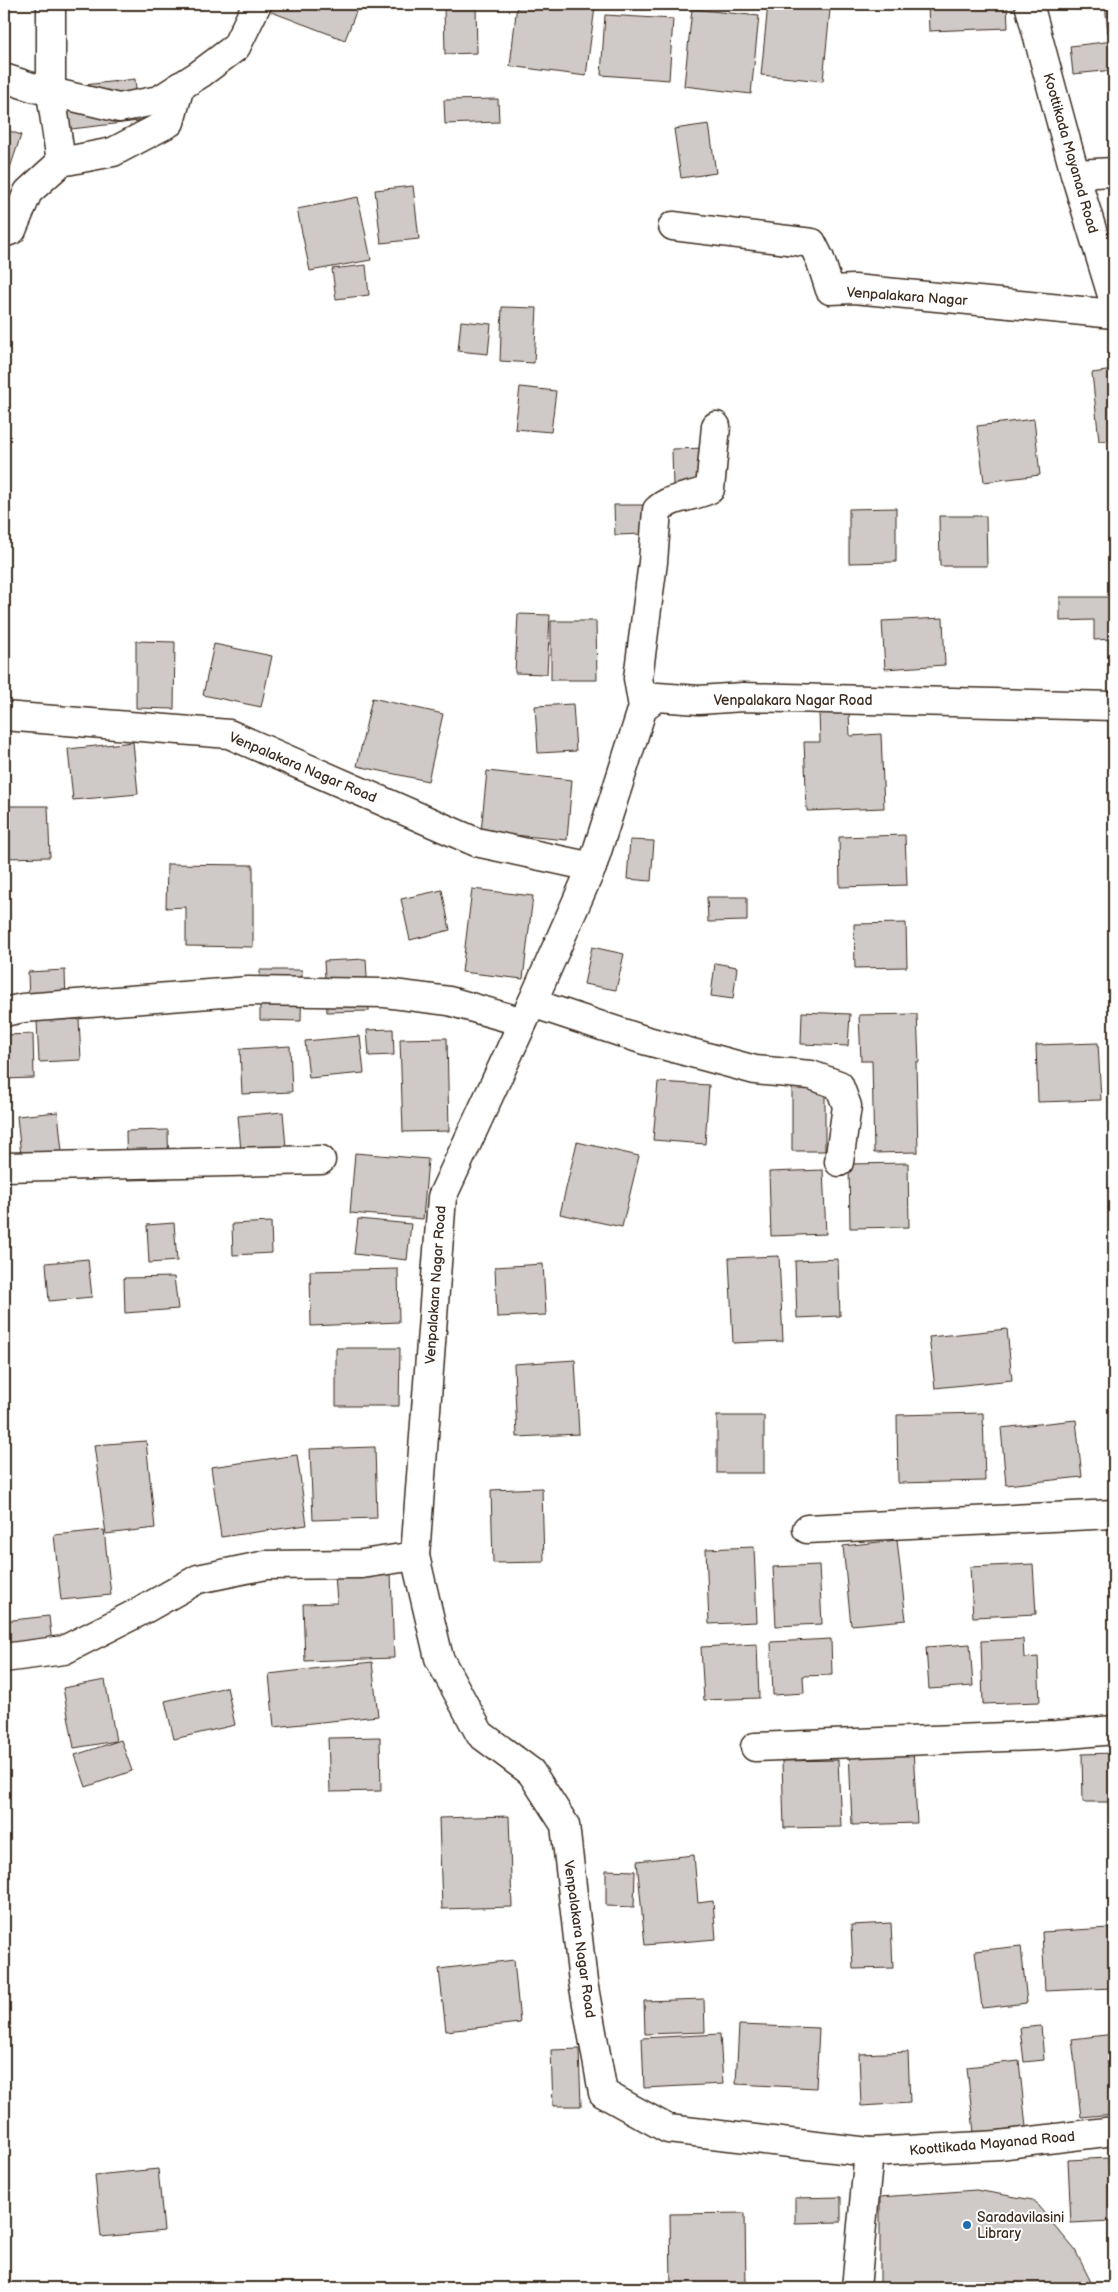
<svg xmlns="http://www.w3.org/2000/svg" width="1118" height="2292" viewBox="0 0 1118 2292" font-family="'Balsamiq Sans',sans-serif">
  <rect width="100%" height="100%" fill="#fff"/>
  <filter id="ink" filterUnits="userSpaceOnUse"><feTurbulence type="fractalNoise" baseFrequency=".02" numOctaves="2"/><feDisplacementMap in="SourceGraphic" scale="10" xChannelSelector="R" yChannelSelector="G"/><feConvolveMatrix kernelMatrix="1 2 1 2 8 2 1 2 1" color-interpolation-filters="sRGB"/></filter>
  <g filter="url(#ink)">
    <g fill="#cfcac7" stroke="#3b2a1e">
      <path d="M272 4H359L345 40 269 11Z"/>
      <path d="M517 4H567L595 7 586 76 510 66Z"/>
      <path d="M768 4 830 10 823 81 761 75Z"/>
      <path d="M928 4H1007L1008 28 929 31Z"/>
      <path d="M1105 4H1114V32L1108 33Z"/>
      <path d="M476 5 477 53 445 54 444 6Z"/>
      <path d="M692 9 759 16 751 94 684 86Z"/>
      <path d="M605 15 673 19 669 80 601 75Z"/>
      <path d="M1114 41V70L1073 74 1070 46Z"/>
      <path d="M135 79 139 121 63 130 59 88Z"/>
      <path d="M498 99 499 122 445 124 444 100Z"/>
      <path d="M709 124 716 173 681 178 674 129Z"/>
      <path d="M4 129 21 135 6 180 4 179Z"/>
      <path d="M413 186 419 239 381 243 375 190Z"/>
      <path d="M358 197 371 260 310 271 297 209Z"/>
      <path d="M366 265 369 295 336 299 332 269Z"/>
      <path d="M502 307 537 308 534 363 500 361Z"/>
      <path d="M461 321 491 324 488 354 458 351Z"/>
      <path d="M1114 370V440L1099 441 1092 373Z"/>
      <path d="M520 387 556 391 551 432 515 429Z"/>
      <path d="M1034 419 1040 475 984 482 977 426Z"/>
      <path d="M709 448 710 485 673 487 672 449Z"/>
      <path d="M614 505H644L645 534 615 535Z"/>
      <path d="M896 508V562L849 563V509Z"/>
      <path d="M939 516H986L987 566H940Z"/>
      <path d="M1114 549V583H1113L1110 550Z"/>
      <path d="M1060 597H1114V639L1094 640V620L1060 621Z"/>
      <path d="M518 614 550 615 547 674 515 673Z"/>
      <path d="M943 618 945 665 885 669 882 621Z"/>
      <path d="M551 621H596L597 680H551Z"/>
      <path d="M136 641 175 642 174 709 136 708Z"/>
      <path d="M214 644 272 656 261 707 203 695Z"/>
      <path d="M372 698 443 714 428 781 357 766Z"/>
      <path d="M573 704 576 751 538 753 535 706Z"/>
      <path d="M849 712 850 736 881 734 884 808 807 811 804 742H820L819 713Z"/>
      <path d="M133 742 138 794 73 800 68 749Z"/>
      <path d="M487 771 572 780 567 840 481 832Z"/>
      <path d="M4 806H48L50 857 4 858Z"/>
      <path d="M905 835 907 885 840 887 839 837Z"/>
      <path d="M630 840 654 841 651 881 627 879Z"/>
      <path d="M167 864 253 865V947L186 946V907L166 908Z"/>
      <path d="M472 889 533 896 523 979 462 972Z"/>
      <path d="M442 890 450 930 410 940 401 899Z"/>
      <path d="M707 897H747V921L708 922Z"/>
      <path d="M906 923 907 967 855 968 854 924Z"/>
      <path d="M592 947 624 954 616 990 584 984Z"/>
      <path d="M366 959 369 1011 327 1012 324 961Z"/>
      <path d="M715 963 737 967 733 999 711 996Z"/>
      <path d="M65 970 66 1004 29 1005 28 972Z"/>
      <path d="M260 970H302L301 1021 260 1020Z"/>
      <path d="M802 1012 850 1014 848 1046 801 1044Z"/>
      <path d="M917 1014 919 1062H916L918 1152 874 1153 872 1061H861L859 1015Z"/>
      <path d="M79 1019 81 1060 39 1062 37 1021Z"/>
      <path d="M393 1029 394 1055 369 1056 367 1030Z"/>
      <path d="M33 1034 34 1078 4 1079V1035Z"/>
      <path d="M360 1036 364 1073 309 1078 305 1041Z"/>
      <path d="M447 1038 449 1131 403 1132 400 1039Z"/>
      <path d="M1098 1043 1101 1100 1038 1102 1036 1045Z"/>
      <path d="M290 1046 292 1092 242 1094 240 1049Z"/>
      <path d="M658 1082 709 1085 705 1144 653 1140Z"/>
      <path d="M792 1084 825 1085V1151H792Z"/>
      <path d="M58 1112 62 1152 21 1156 17 1116Z"/>
      <path d="M283 1112 287 1159 242 1163 238 1116Z"/>
      <path d="M168 1130 169 1179 127 1180 126 1131Z"/>
      <path d="M577 1142 639 1156 622 1227 560 1214Z"/>
      <path d="M355 1153 428 1159 423 1219 350 1213Z"/>
      <path d="M908 1163 909 1227 850 1228 849 1164Z"/>
      <path d="M823 1170 826 1234 771 1236 769 1172Z"/>
      <path d="M358 1219 411 1224 407 1260 354 1254Z"/>
      <path d="M271 1222 272 1253 233 1255 232 1224Z"/>
      <path d="M174 1223 177 1261 149 1263 147 1225Z"/>
      <path d="M779 1256 783 1341 733 1343 729 1258Z"/>
      <path d="M88 1259 92 1297 49 1301 46 1263Z"/>
      <path d="M838 1259 840 1316 797 1318 795 1261Z"/>
      <path d="M543 1264 546 1315 497 1317 495 1267Z"/>
      <path d="M398 1269 399 1322 311 1326 310 1271Z"/>
      <path d="M174 1277 178 1309 125 1313 124 1278Z"/>
      <path d="M1007 1329 1012 1380 935 1388 929 1337Z"/>
      <path d="M336 1348H400L399 1406H336Z"/>
      <path d="M575 1360 579 1434 517 1437 514 1364Z"/>
      <path d="M983 1413 985 1481 898 1483 897 1415Z"/>
      <rect x="717" y="1416" width="47" height="57"/>
      <path d="M1076 1420 1082 1477 1006 1485 1001 1428Z"/>
      <path d="M146 1441 155 1528 106 1534 94 1445Z"/>
      <path d="M375 1447 377 1518 313 1520 310 1449Z"/>
      <path d="M297 1455 307 1525 221 1537 211 1467Z"/>
      <path d="M542 1488 544 1562 493 1563 491 1490Z"/>
      <path d="M104 1530 111 1595 61 1600 54 1535Z"/>
      <path d="M897 1540 906 1620 851 1625 843 1546Z"/>
      <path d="M754 1547 757 1622 709 1624 706 1549Z"/>
      <path d="M1033 1564 1036 1614 973 1617 970 1567Z"/>
      <path d="M819 1565 822 1624 776 1626 773 1567Z"/>
      <path d="M391 1573 394 1658 305 1661 303 1604 337 1603 335 1574Z"/>
      <path d="M49 1616 52 1644 4 1647V1621Z"/>
      <path d="M831 1639 832 1675 803 1676 804 1693 773 1695 771 1642Z"/>
      <path d="M1023 1639 1024 1658 1038 1657 1040 1702 983 1704 981 1641Z"/>
      <path d="M757 1644 759 1698 704 1700 701 1647Z"/>
      <path d="M970 1644 973 1686 929 1689 926 1647Z"/>
      <path d="M372 1662 378 1716 274 1727 269 1674Z"/>
      <path d="M105 1680 116 1741 74 1748 63 1688Z"/>
      <path d="M227 1687 235 1725 174 1739 165 1701Z"/>
      <path d="M380 1737 381 1791 330 1792 328 1738Z"/>
      <path d="M121 1740 132 1771 86 1787 75 1755Z"/>
      <path d="M913 1748 917 1823 852 1825 849 1750Z"/>
      <path d="M1114 1753V1802H1083L1082 1754Z"/>
      <path d="M838 1760 841 1827 784 1828 782 1761Z"/>
      <path d="M509 1816 512 1907 442 1909 439 1818Z"/>
      <path d="M694 1855 698 1903 713 1901 716 1939 645 1945 637 1861Z"/>
      <path d="M606 1870 635 1871 634 1907 606 1906Z"/>
      <path d="M891 1923 893 1968 853 1969 851 1925Z"/>
      <path d="M1109 1928 1112 1988 1045 1991 1042 1932Z"/>
      <path d="M1021 1946 1027 2003 982 2008 975 1951Z"/>
      <path d="M514 1960 520 2023 446 2031 439 1969Z"/>
      <path d="M704 1999 705 2032 645 2034 644 2001Z"/>
      <path d="M739 2025 819 2028 816 2088 736 2084Z"/>
      <path d="M1041 2026 1044 2060 1024 2062 1020 2028Z"/>
      <path d="M720 2034 723 2084 644 2088 642 2038Z"/>
      <path d="M1114 2034V2114L1081 2117 1072 2039Z"/>
      <path d="M579 2049 581 2106H553L551 2050Z"/>
      <path d="M908 2052 910 2103 861 2106 859 2054Z"/>
      <path d="M1019 2061 1026 2127 974 2133 967 2067Z"/>
      <path d="M1108 2158 1111 2221 1071 2223 1068 2160Z"/>
      <path d="M1112 2168H1114V2221Z"/>
      <path d="M158 2169 164 2231 101 2237 95 2175Z"/>
      <path d="M976 2190 1033 2200 1075 2250 1094 2288H880V2197Z"/>
      <path d="M841 2197V2222L795 2223V2198Z"/>
      <path d="M745 2213 746 2288H671L670 2214Z"/>
    </g>
    <g fill="none" stroke-linecap="round" stroke-linejoin="round">
      <g stroke="#3b2a1e" stroke-width="31">
        <g id="minor">
          <path d="M51 4V93L61 162"/>
          <path d="M4 78 35 88 119 108 159 100 200 74 236 47 257 4"/>
          <path d="M1075 174 1114 172"/>
          <path d="M673 226 812 243 820 259 830 290 854 289 1114 314"/>
          <path d="M4 233 12 230 28 192 61 162 113 152 170 122 180 86"/>
          <path d="M643 707 638 678 653 562 657 510C672 496 692 498 710 489L716 426"/>
          <path d="M4 716 229 734 476 842 592 867"/>
          <path d="M532 1003 644 1040 755 1070 811 1075 839 1085 847 1106 839 1162"/>
          <path d="M4 1012 23 1008 249 991 385 993 449 1001 523 1022"/>
          <path d="M4 1167 321 1160"/>
          <path d="M807 1529 1114 1514"/>
          <path d="M415 1556 442 1197 532 1003 592 867 643 707 657 697 699 700 743 697 1114 706"/>
          <path d="M4 1658 64 1650 143 1610 198 1579 266 1565 362 1564 415 1556 439 1658 480 1734 531 1772 565 1825 583 1982 603 2093 668 2129 869 2152 999 2145 1114 2131"/>
          <path d="M755 1747 1057 1735 1114 1730"/>
          <path d="M856 2288 869 2152"/>
        </g>
      </g>
      <g stroke="#3b2a1e" stroke-width="31">
        <path id="secondary" d="M1029 4 1075 174 1114 302"/>
      </g>
      <use href="#minor" stroke="#fff" stroke-width="28"/>
      <use href="#secondary" stroke="#fff" stroke-width="28"/>
    </g>
  </g>
  <circle fill="#1f6fb2" stroke="#fff" stroke-width="2" cx="967" cy="2225" r="5"/>
  <g text-anchor="middle" stroke-width="4" stroke-linejoin="round" paint-order="stroke">
    <g font-size="14" fill="#3b2a1e" stroke="#fff">
      <text transform="translate(1071 153) rotate(74)" y="5">Koottikada Mayanad Road</text>
      <text transform="translate(907 296) rotate(4)" y="5">Venpalakara Nagar</text>
      <text x="793" y="705">Venpalakara Nagar Road</text>
      <text transform="translate(303 767) rotate(23)" y="5">Venpalakara Nagar Road</text>
      <text transform="translate(435 1285) rotate(-86)" y="5">Venpalakara Nagar Road</text>
      <text transform="translate(580 1939) rotate(82)" y="5">Venpalakara Nagar Road</text>
      <text transform="translate(992 2143) rotate(-5)" y="5">Koottikada Mayanad Road</text>
    </g>
    <g font-size="14" fill="#3b2a1e" stroke="#fff" text-anchor="start">
      <text x="977" y="2222">Saradavilasini<tspan x="977" dy="16">Library</tspan></text>
    </g>
  </g>
  <rect width="1118" height="2292" fill="none" stroke="#fff" stroke-width="20"/>
  <rect x="10" y="10" width="1098" height="2272" fill="none" stroke="#3b2a1e" stroke-width="2" filter="url(#ink)"/>
</svg>
